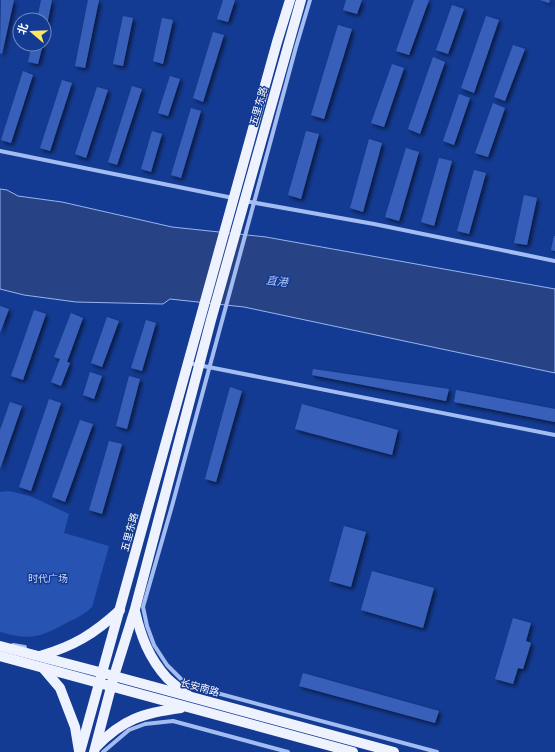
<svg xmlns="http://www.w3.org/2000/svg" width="555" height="752" viewBox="0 0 555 752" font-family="'Nunito Sans','Noto Sans SC',sans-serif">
  <defs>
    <filter id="shadow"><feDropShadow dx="2.5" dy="2.5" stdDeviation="2" flood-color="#0009"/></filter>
  </defs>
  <rect width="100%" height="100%" fill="#143b93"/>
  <path fill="#2753b2" d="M9 491 30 496 69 514 64 533 109 546 92 607C85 614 77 618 68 622 41 637 31 641 0 632V492Z"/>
  <path fill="#274386" stroke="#95b5f4" d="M0 189 7 190 18 196 62 202 172 227 266 237 555 289V373L244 307 170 299 163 304 76 302 24 295 0 289Z"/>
  <g fill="#3961ba" filter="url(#shadow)">
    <path d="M1 0H14L2 54 0 53Z"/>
    <path d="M41 0H52L45 35 44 20H37Z"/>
    <path d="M88 0H99L85 68 75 66Z"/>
    <path d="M223 0H235L228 22 217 19Z"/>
    <path d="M346 0H362L357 14 343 10Z"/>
    <path d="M414 0H429L409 55 396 51Z"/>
    <path d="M540 0H550L549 3Z"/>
    <path d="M452 5 464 9 448 54 436 50Z"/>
    <path d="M123 16 133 18 123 66 113 64Z"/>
    <path d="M486 16 499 20 474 93 461 88Z"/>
    <path d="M162 18 173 20 163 64 153 61Z"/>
    <path d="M338 25 352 29 324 119 311 115Z"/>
    <path d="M213 32 224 35 203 102 193 98Z"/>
    <path d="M32 44H43L38 64 28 62Z"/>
    <path d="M513 45 525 49 505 101 494 97Z"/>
    <path d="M433 57 445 62 420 134 408 129Z"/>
    <path d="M392 64 404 68 384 127 371 123Z"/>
    <path d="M23 71 33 75 11 143 1 140Z"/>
    <path d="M170 76 180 79 168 116 158 113Z"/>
    <path d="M62 80 72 83 50 151 40 148Z"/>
    <path d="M132 86 142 89 117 165 108 162Z"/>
    <path d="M97 87 108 90 86 158 75 154Z"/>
    <path d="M459 94 470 98 454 145 443 141Z"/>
    <path d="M493 103 505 108 488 157 475 153Z"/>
    <path d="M191 108 201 111 181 178 171 175Z"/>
    <path d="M152 131 162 134 151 172 141 169Z"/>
    <path d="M306 131 319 134 301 199 288 195Z"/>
    <path d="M369 139 382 143 363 212 350 208Z"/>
    <path d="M406 148 419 152 399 221 385 217Z"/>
    <path d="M439 158 452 161 434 226 421 222Z"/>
    <path d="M474 170 486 173 469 234 457 231Z"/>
    <path d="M524 195 537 198 527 245 514 243Z"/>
    <path d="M554 236H555V251L551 250Z"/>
    <path d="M0 306 9 309 0 333Z"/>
    <path d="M34 310 46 314 23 380 11 376Z"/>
    <path d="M71 313 83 318 67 362 70 363 61 386 51 382 60 359 54 357Z"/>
    <path d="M107 317 119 321 102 367 91 363Z"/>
    <path d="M146 320 156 323 142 371 131 368Z"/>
    <path d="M313 369 449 389 446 401 312 375Z"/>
    <path d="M90 372 102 376 94 399 83 395Z"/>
    <path d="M129 376 140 379 127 429 116 426Z"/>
    <path d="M230 387 242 391 216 482 205 479Z"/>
    <path d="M456 390 555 409V422L454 402Z"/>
    <path d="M49 399 61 403 31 491 19 487Z"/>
    <path d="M10 402 22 406 0 469V430Z"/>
    <path d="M302 404 398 430 392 455 295 429Z"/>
    <path d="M80 420 93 424 65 502 52 497Z"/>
    <path d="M109 441 122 444 102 514 89 510Z"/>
    <path d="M344 526 366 532 351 587 329 581Z"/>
    <path d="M372 571 434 588 423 628 361 610Z"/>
    <path d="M513 618 531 623 526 641 531 643 523 669 518 668 513 684 495 679Z"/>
    <path d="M303 673 439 711 435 723 299 686Z"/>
  </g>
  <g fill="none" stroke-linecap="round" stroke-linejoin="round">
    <g stroke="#a3bcf1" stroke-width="4">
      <path d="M310 0 296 47 172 506 143 607 147 626 154 645 167 665 187 685 437 752"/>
      <path d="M0 151 233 198"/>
      <path d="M245 201 374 224 555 261"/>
      <path d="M188 363 555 435"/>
      <path d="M13 645 25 647"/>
      <path d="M103 752 129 730 145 724 173 721 288 752"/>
    </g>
    <g stroke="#eef2ff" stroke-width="10">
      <path d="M135 611C141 637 149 658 167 678 173 684 180 689 187 694"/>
      <path d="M0 646 103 673 394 752"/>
      <path d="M0 656 353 752"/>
      <path d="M40 656C74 646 94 634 120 610"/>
      <path d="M43 668 60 688 75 727 79 751"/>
      <path d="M96 747C123 719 143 713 181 708"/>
      <path d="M80 752 277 42 290 0"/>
      <path d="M94 752 114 676 135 609 211 320 301 0"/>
    </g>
  </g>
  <g text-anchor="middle" stroke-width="3" stroke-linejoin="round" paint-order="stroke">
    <g font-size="10" fill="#fff" stroke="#143b93">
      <text transform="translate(258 106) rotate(-74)" y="4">五里东路</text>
      <text transform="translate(129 532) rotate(-75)" y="4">五里东路</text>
      <text transform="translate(200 687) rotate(15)" y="4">长安南路</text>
    </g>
    <g font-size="10" fill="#cbdafc" stroke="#143b93">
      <text x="48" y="582">时代广场</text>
    </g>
    <g font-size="11" font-style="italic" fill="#b0c7f8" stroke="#143b93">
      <text transform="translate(277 281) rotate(7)" y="4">直港</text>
    </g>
  </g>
  <g transform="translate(32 32) rotate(289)"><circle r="19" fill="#143b93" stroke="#7289be"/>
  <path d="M0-3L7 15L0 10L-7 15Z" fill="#ffe764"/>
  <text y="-6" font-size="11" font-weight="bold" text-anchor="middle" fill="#ffffff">北</text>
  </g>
</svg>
